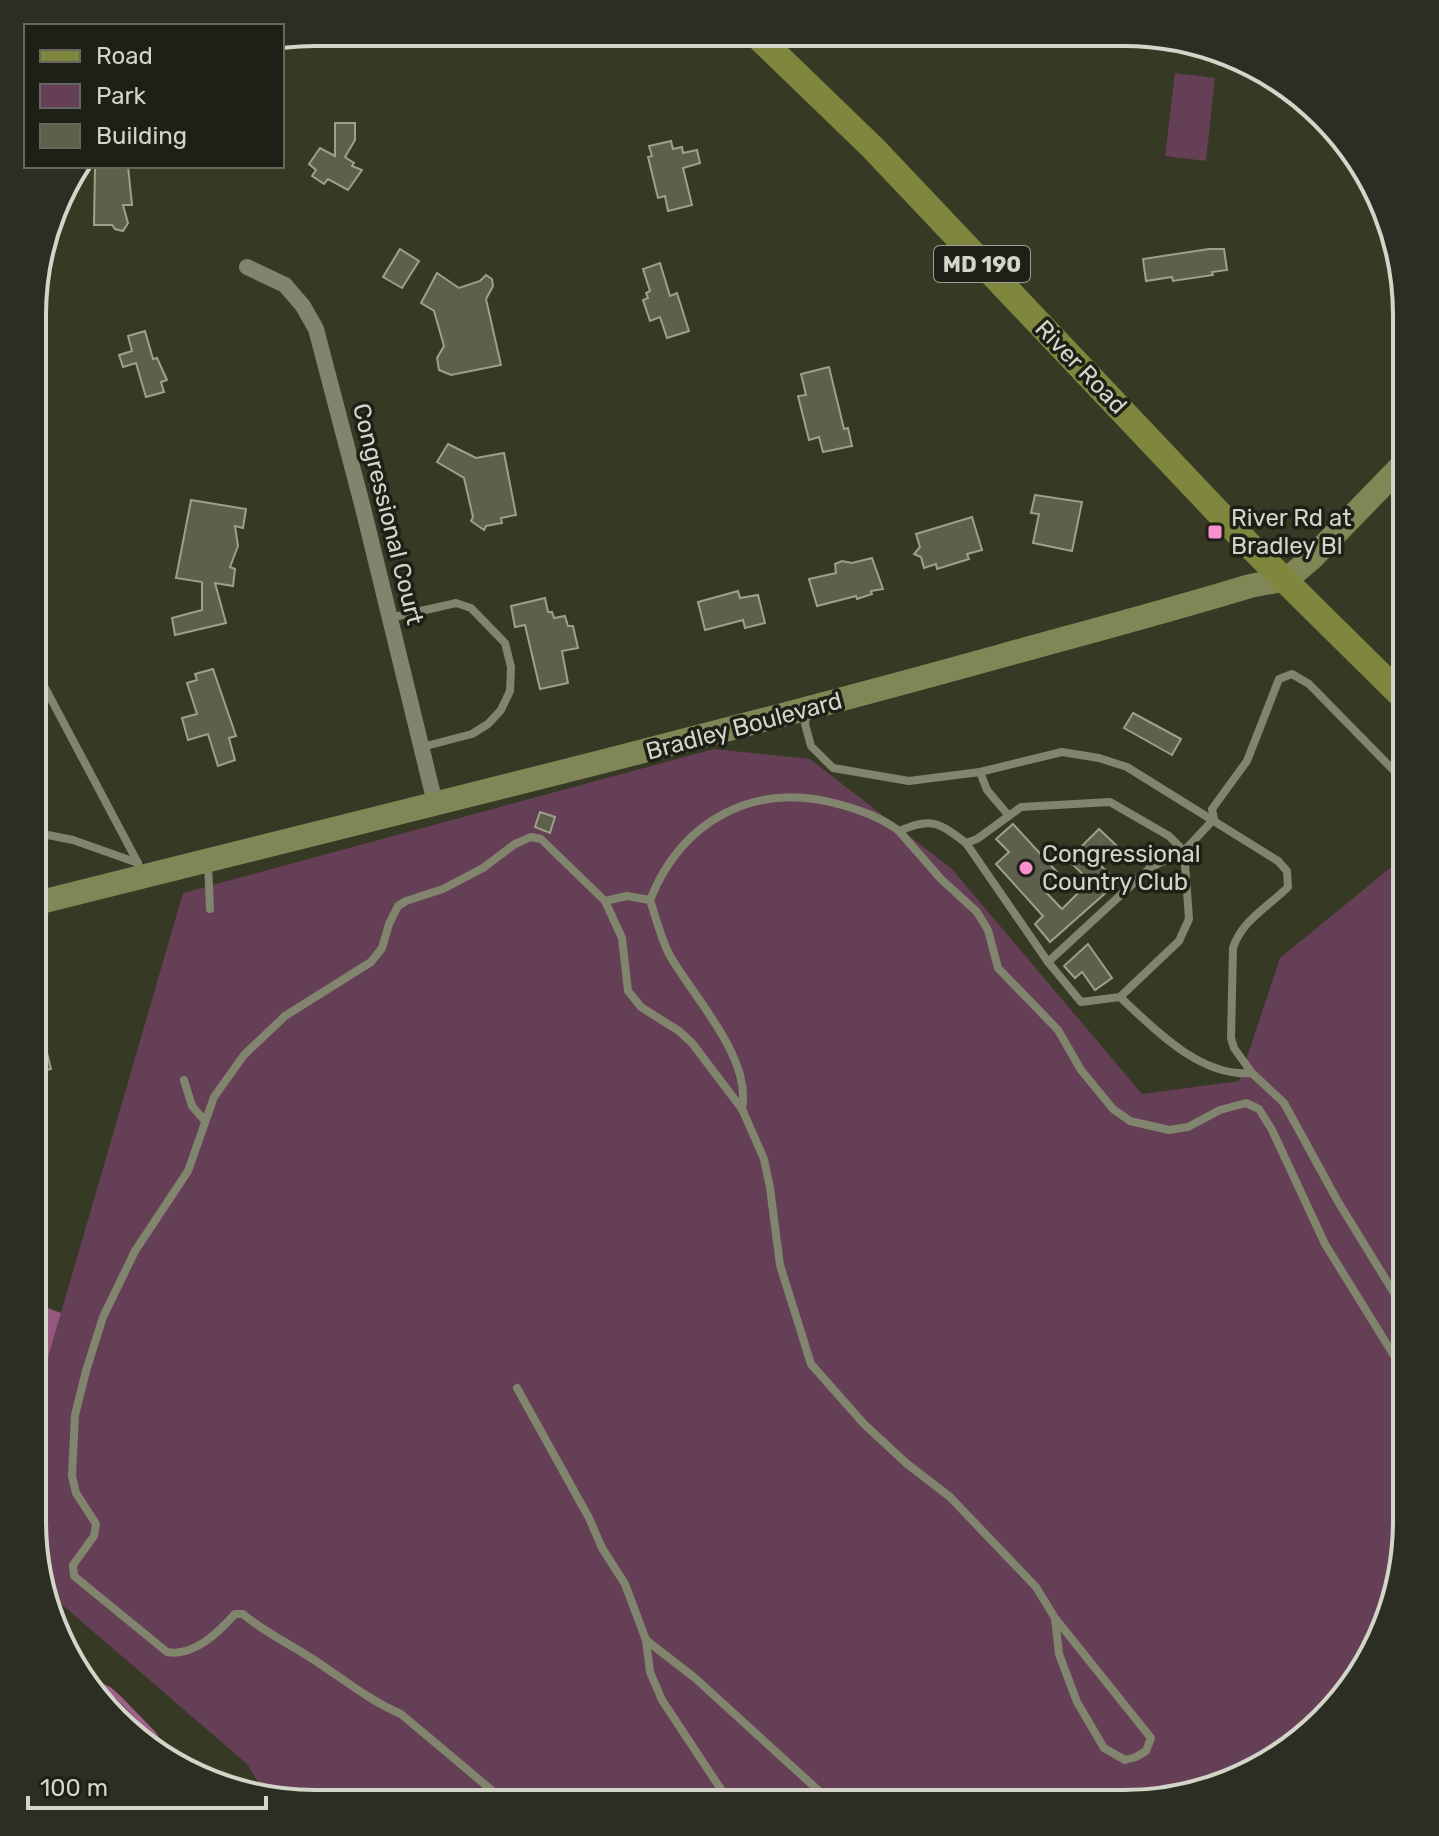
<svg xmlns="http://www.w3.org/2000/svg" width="1439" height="1836" viewBox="0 0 1439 1836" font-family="Rubik,sans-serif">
  <rect width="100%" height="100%" fill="#363924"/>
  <g fill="#653f55">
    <path d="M1175 73 1215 78 1206 161 1165 156Z"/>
    <path d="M714 749 810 759 952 869 1142 1094 1239 1081 1280 958 1407 854 1406 1539 1359 1678 1265 1766 1142 1803H296L265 1793 247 1764 52 1596 32 1521V1471L49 1354 183 893Z"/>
  </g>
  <path fill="#96587d" d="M32 1302 61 1313 49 1354 32 1461Z"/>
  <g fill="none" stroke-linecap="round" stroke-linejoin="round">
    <path stroke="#a06187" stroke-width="5" d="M70 1661 90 1681 109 1689 118 1697 154 1734 171 1761"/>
  </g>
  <g fill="#5d614b" stroke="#9da189" stroke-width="2">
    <path d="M335 123H355V140L345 157 354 163 352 166 362 170 348 190 328 179 324 184 312 176 316 170 309 164 320 148 335 156Z"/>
    <path d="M671 141 673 149 682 147 683 153 697 150 700 163 683 168 692 205 668 211 665 196 658 198 648 157 652 156 649 146Z"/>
    <path d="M95 166H128L132 205H123L128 223 123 231 115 229 112 225H94Z"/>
    <path d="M400 249 419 261 402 288 383 277Z"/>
    <path d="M1209 249H1224L1227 270 1212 272 1213 275 1173 281 1172 277 1146 281 1143 259Z"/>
    <path d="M660 263 670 296 677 293 689 331 667 338 660 317 650 321 643 300 648 298 646 293 650 291 643 269Z"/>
    <path d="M437 273 459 288 480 281 486 275 492 279 493 286 486 299 501 365 451 375 439 370 437 358 444 346 434 311 421 303Z"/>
    <path d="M145 331 153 359 157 358 167 380 161 382 164 392 146 397 136 363 123 367 119 355 132 351 128 336Z"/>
    <path d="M829 367 844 429 848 428 852 446 823 452 819 437 809 440 798 396 806 395 801 374Z"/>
    <path d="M448 444 476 458 504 453 516 515 501 518 502 523 486 526 484 530 471 521 473 517 464 478 437 462Z"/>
    <path d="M1035 495 1082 502 1072 551 1033 543 1039 514 1031 513Z"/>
    <path d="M191 500 246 509 243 528 235 526 238 546 230 567 235 569 233 586 215 583 226 623 175 635 172 618 202 610V582L176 578Z"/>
    <path d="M972 517 982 550 967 554 969 559 937 569 936 564 924 568 921 557 914 554 920 547 916 534Z"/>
    <path d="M872 558 883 589 871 591 872 594 857 599 856 596 817 606 809 579 836 573 835 564 842 561 852 563Z"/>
    <path d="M738 591 740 598 758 595 765 623 745 628 743 620 705 630 698 602Z"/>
    <path d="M545 598 548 612H552L554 618 565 616 568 626H573L578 648 562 651 568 683 540 689 525 625 515 627 511 606Z"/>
    <path d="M213 669 236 736 229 738 235 760 218 766 208 734 188 740 182 718 197 714 187 683 197 680 195 674Z"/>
    <path d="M1133 713 1181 739 1172 755 1124 728Z"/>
    <path d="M540 812 555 817 550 833 535 827Z"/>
    <path d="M1013 824 1057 872 1041 887 1062 909 1090 881 1068 860 1099 829 1119 848 1101 866 1118 882 1050 942 1035 924 1043 916 996 864 1009 852 996 839Z"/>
    <path d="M1088 944 1112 978 1095 990 1082 972 1075 978 1064 966Z"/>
    <path d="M45 1045 51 1069 33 1073V1048Z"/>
  </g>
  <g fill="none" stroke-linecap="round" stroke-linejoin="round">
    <g stroke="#81856d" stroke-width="8">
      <path d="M390 618 456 603 471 608 505 643 511 667 510 691 501 710 488 724 472 734 422 747"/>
      <path d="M34 667 138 863"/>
      <path d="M807 711 805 724 811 746 833 768 909 781 980 772 1062 752 1099 758 1127 767 1278 861 1287 871 1288 887C1268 907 1242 920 1233 948L1231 1038 1234 1048 1252 1073 1284 1103 1337 1200 1407 1314"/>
      <path d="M980 772 987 790 1009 816"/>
      <path d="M1110 802 1169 836 1184 851 1189 919 1179 941 1120 997 1081 1002 1048 962 966 843 977 839 1021 807Z"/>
      <path d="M899 831 941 879 977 912 988 930 998 968 1058 1030 1081 1070 1113 1109 1130 1121 1169 1130 1188 1127 1220 1110 1246 1103 1259 1109 1272 1130 1325 1244 1406 1375"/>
      <path d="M33 832 73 840 138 863"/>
      <path d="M208 864 210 909"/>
      <path d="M650 900C656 918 661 938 669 954 693 997 752 1057 742 1109"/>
      <path d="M605 901 622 938 628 991 641 1007 679 1031 692 1043 742 1109 764 1159 770 1188 780 1265 811 1364 864 1424 906 1463 950 1497 1036 1587 1055 1618 1059 1654 1077 1702 1104 1748 1125 1760 1136 1757 1146 1751 1151 1738 1055 1618"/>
      <path d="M1048 962 1150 868 1184 851 1214 819 1212 809 1247 761 1279 679 1292 674 1309 684 1407 784"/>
      <path d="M1120 997C1154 1029 1201 1078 1252 1073"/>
      <path d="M184 1080 192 1106 204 1120"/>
      <path d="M517 1388 589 1518 602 1548 625 1584 646 1640 650 1672 662 1700 730 1803"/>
      <path d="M646 1640 695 1678 819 1791 843 1803"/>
      <path d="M507 1803 401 1714C368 1700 341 1677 311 1658 288 1643 264 1632 243 1614H235C218 1633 193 1657 167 1652L74 1576 73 1565 94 1536 96 1524 76 1493 72 1476 75 1415 86 1371 103 1317 135 1251 188 1171 214 1097 244 1055 285 1016 371 962 382 948 389 924 398 906 406 901 443 889 483 868 515 844 531 837 541 839 605 901 627 896 650 900C682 820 754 781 838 804 861 810 880 817 899 831 932 817 938 822 966 843"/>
    </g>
    <path stroke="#81856d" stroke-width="16" d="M247 267 285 285 303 306 316 329 363 508 435 803"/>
    <path stroke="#808655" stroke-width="24" d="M33 904C356 823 680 745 1001 656 1084 633 1168 611 1250 586L1287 579 1312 558 1407 460"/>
    <path stroke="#7f873e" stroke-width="26" d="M754 33 873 148 1251 547 1407 701"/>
  </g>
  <g fill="#f790cf" stroke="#1e1f16" stroke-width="3">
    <rect x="1207" y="524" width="16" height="16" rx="4"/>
    <circle cx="1026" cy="868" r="8"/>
  </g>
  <g text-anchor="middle" stroke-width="7" stroke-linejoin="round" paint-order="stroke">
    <rect fill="#1e1f16" stroke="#9c9e93" stroke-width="2" x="934" y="246" width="96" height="36" rx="6"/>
    <g font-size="22" font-weight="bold" fill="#d2d5c8">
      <text x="982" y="272">MD 190</text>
    </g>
    <g font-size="24" fill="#d2d5c8" stroke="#1e1f16">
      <text transform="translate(1081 367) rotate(46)" y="8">River Road</text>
      <text transform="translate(388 514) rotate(76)" y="8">Congressional Court</text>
      <text transform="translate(744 726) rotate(-15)" y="8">Bradley Boulevard</text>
    </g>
    <g font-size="24" fill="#d2d5c8" stroke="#1e1f16" text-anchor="start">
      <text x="1231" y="526">River Rd at<tspan x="1231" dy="28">Bradley Bl</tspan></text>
      <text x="1042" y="862">Congressional<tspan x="1042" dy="28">Country Club</tspan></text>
    </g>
  </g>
  <path d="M0 0H1439V1836H0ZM315 46H1124A269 269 0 0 1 1393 315V1521A269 269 0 0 1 1124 1790H315A269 269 0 0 1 46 1521V315A269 269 0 0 1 315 46Z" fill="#2c2e24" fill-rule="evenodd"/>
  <path fill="none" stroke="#d2d5c8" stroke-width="4" d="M315 46H1124A269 269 0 0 1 1393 315V1521A269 269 0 0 1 1124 1790H315A269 269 0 0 1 46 1521V315A269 269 0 0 1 315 46Z"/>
  <rect x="24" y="24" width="260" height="144" fill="#1e1f16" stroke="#66685d" stroke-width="2"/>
  <rect x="40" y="50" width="40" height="12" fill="#7f873e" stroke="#66685d" stroke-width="2"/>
  <text x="96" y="64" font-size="24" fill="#d2d5c8">Road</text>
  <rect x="40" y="84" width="40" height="24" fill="#653f55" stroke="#66685d" stroke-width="2"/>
  <text x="96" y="104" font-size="24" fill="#d2d5c8">Park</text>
  <rect x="40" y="124" width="40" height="24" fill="#5d614b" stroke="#66685d" stroke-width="2"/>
  <text x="96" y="144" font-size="24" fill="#d2d5c8">Building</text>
  <path d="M28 1796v12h238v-12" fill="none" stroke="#d2d5c8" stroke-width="4"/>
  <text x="40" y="1796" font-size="24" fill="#d2d5c8" stroke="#1e1f16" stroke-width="6" paint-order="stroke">100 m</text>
</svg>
